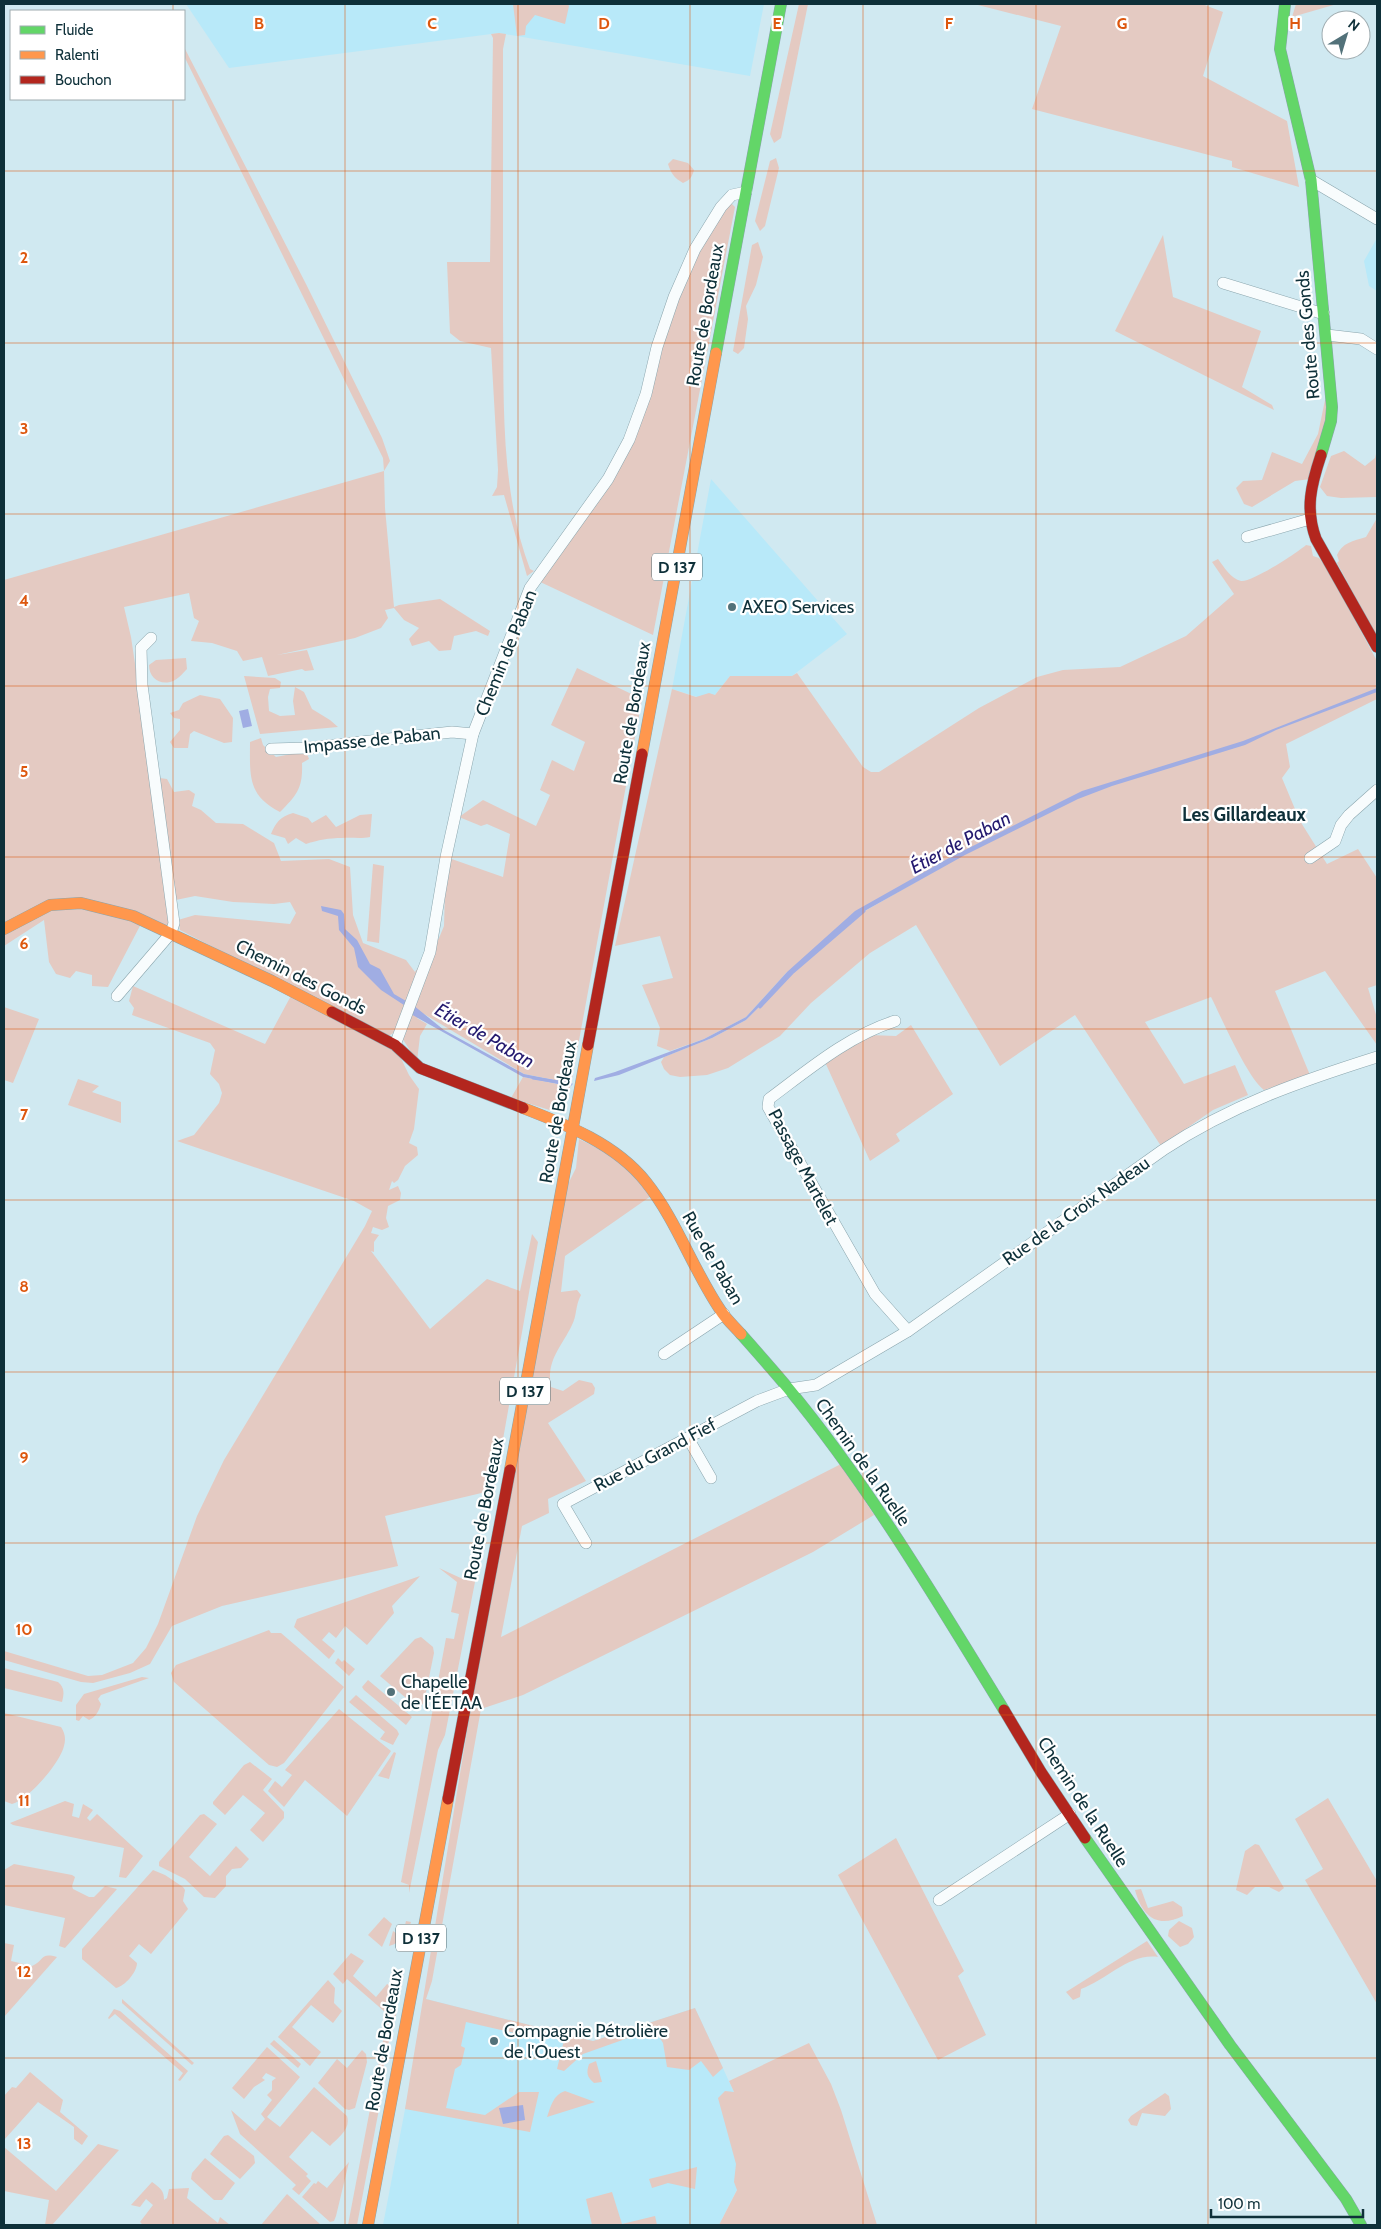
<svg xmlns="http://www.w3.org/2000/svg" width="1381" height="2229" viewBox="0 0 1381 2229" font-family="Cabin,sans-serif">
  <rect width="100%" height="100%" fill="#d0e9f1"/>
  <g fill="#b8e9f9">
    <path d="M186 4H764L750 76 499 33 229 68Z"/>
    <path d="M1377 238V291L1369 286 1364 261Z"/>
    <path d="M711 479 847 634 792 676H730L710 701 672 689Z"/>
    <path d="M426 1999 593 2041 695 2008 759 2146 719 2225H383Z"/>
  </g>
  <g fill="#e4cac2" fill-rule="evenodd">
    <path d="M513 4H568L569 6 565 24 535 15 526 26 525 35 517 36Z"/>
    <path d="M799 4H808L781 138 774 143 770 134Z"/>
    <path d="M974 4H1202L1223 12 1203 76 1287 121 1299 187 1232 167V161L1032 109 1061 26Z"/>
    <path d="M1296 4H1337L1292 17Z"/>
    <path d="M499 33 506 34 503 49C503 139 503 228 503 318 504 401 500 490 530 569L534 571 527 576 504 495 492 496 497 487 498 470 491 348 460 341 450 333 447 262H490L493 38 491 34Z"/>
    <path d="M184 47 306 284 382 438 390 461 384 471 385 508 394 607 399 605 440 599 490 631 488 636 476 631 454 636 451 650 439 651 429 641 412 646 409 639 419 628 404 620 394 608 385 610 388 618 381 628 355 638 277 655 307 650 314 670 305 671 302 669 268 676 262 657 243 661 237 651 212 643 191 641 199 621 194 618 189 593 124 607 131 637 152 777 167 779 174 792 189 790 195 794 192 806 201 810 216 823 243 824 274 843 281 861 329 859 350 867 353 915 363 943 406 960 415 972 439 938 444 926 446 857 503 877 510 834 487 824 481 826 459 817 483 800 536 826 550 795 540 790 552 760 574 771 585 742 551 725 577 668 642 699 571 1084 565 1105 562 1111 556 1112 511 1098 523 1077 563 1085 564 1082 524 1074 424 1014 417 1018 427 1024 420 1036 417 1061 402 1038 403 1027 387 1037 180 930 178 920 195 915 290 924 296 913 290 902 274 904 233 902 195 896 171 901V933L142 922 108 987 92 986V975L76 971 70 978 56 974 49 962 44 920 4 946V580L384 471 383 458 184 56Z"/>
    <path d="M776 158 779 168 765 226 760 231 755 221 770 161Z"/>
    <path d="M673 159 688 163 694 170C692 177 690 180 683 183 674 178 671 173 668 164Z"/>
    <path d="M732 204 735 207 653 635 536 580 608 479 696 250 728 205Z"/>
    <path d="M1163 235 1173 297 1261 331 1242 387 1272 405 1274 410 1115 331Z"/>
    <path d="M758 242 763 257 756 285 746 306 748 319 744 348 738 354 733 351 752 245Z"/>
    <path d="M1332 399 1310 479 1295 481 1252 507 1244 504 1236 488 1243 481 1262 480 1272 452 1302 464 1318 434 1325 400Z"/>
    <path d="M1377 450V497L1341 498 1327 496 1320 487 1331 456 1344 451 1365 466 1375 458Z"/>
    <path d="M1377 518V637L1337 563 1339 561 1337 555C1342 543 1353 541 1366 537Z"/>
    <path d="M1306 545 1311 546 1313 556 1319 558 1327 568 1377 661V699L1286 744 1290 767 1282 778 1300 821 1327 864 1358 849 1377 878V985L1368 988 1377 1018V1045L1325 971 1275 991 1310 1075 1264 1090C1247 1077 1222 1019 1211 997L1145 1022 1184 1084 1235 1065 1248 1095 1213 1110 1161 1146 1075 1015 1000 1066 916 925 870 953 811 1003 780 1036 728 1068 707 1075 680 1077 670 1075 664 1069 661 1062 664 1057 712 1038 746 1020 793 972H787L746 1017 704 1039 670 1051 657 1046 660 1028 642 985 673 978 660 936 615 946 672 689 696 697 709 693 715 695 730 676H792L797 673 863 767 871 772H879L979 708 1037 677 1063 670 1120 667 1186 636 1234 594 1212 562 1218 559C1224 567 1231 579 1241 581 1251 583 1297 553 1306 545ZM996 835V836L844 923 942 862Z"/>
    <path d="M186 658 187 669C184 672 179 678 175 680 162 687 149 679 149 665L156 660Z"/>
    <path d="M244 676 275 678 281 682 280 688 270 689 268 697 269 711 280 716 295 715 293 701 295 687 304 692 312 709 330 720 338 727 260 734Z"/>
    <path d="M200 695 220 699 233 718 232 742 224 743 194 731 190 734 188 748H174L170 742 180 730V719L174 718 170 713 179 710 183 703Z"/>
    <path d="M261 738 263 745 276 757 306 751 309 759 302 763C303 788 297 795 280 812 247 795 250 775 250 742Z"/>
    <path d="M293 813 308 818 312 823 326 815 336 827 360 815 372 814 370 837C360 839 352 837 342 838 329 838 318 840 306 844L296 838 288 844 285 838 271 834C276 822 280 817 293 813Z"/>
    <path d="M373 864 384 866 379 943 367 941Z"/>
    <path d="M133 986 265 1044 293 992 397 1050 409 1075 419 1089 414 1129 409 1143 417 1147 418 1155 405 1166 398 1180 394 1183 392 1181 389 1190 398 1186 401 1193 400 1200 388 1206 386 1218 389 1227 382 1230 373 1227 371 1233 379 1235 374 1242V1252L371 1251 430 1329 487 1279 520 1291 532 1234 538 1242 494 1490 385 1516 398 1566 222 1606 172 1626 150 1664 130 1673 93 1683 81 1682 4 1660V1651L88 1676 102 1675 133 1663 146 1648 158 1624 197 1516 224 1460 365 1226 372 1211 354 1201 177 1141 194 1135 219 1103 222 1093 219 1084 210 1074 215 1050 210 1043 132 1015 134 1008 129 1001Z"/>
    <path d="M4 1007 39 1019 13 1083 4 1080Z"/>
    <path d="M911 1025 953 1094 896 1134 900 1141 870 1161 825 1062 869 1035 896 1036Z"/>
    <path d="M78 1079 99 1086 92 1092 121 1102V1123L68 1105Z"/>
    <path d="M579 1139 617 1158 651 1196 565 1256 561 1292 577 1290 581 1295C575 1306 577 1316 572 1325 561 1348 546 1360 551 1387L563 1391 579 1380 592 1383 595 1388 594 1394 548 1423 586 1481 548 1499 549 1513 522 1526 501 1637 841 1464 874 1515 813 1552 523 1695 481 1709 432 1981 426 1999 593 2041 695 2008 723 2068 713 2077 701 2061 689 2070 667 2067 663 2043 656 2032H645L583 2054 564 2071 557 2069 564 2040 521 2030 519 2034 466 2022 461 2046 465 2048 461 2065 455 2069 446 2108 485 2115 519 2092H539L530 2132 405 2109 469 1719 567 1186 576 1168Z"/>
    <path d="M470 1560 474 1570 475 1582 445 1735 438 1750 409 1893V1885L401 1882 446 1638 454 1639 459 1614 451 1612 457 1582 439 1568 465 1580Z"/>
    <path d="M420 1576 392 1606 394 1613 367 1645 345 1626 336 1638 329 1632 322 1640 335 1651 329 1659 294 1627 297 1619Z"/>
    <path d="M269 1630 271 1633H281L344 1687 284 1763 277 1767 269 1765 174 1682 171 1673 176 1665Z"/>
    <path d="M421 1637 433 1647 434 1653 424 1702 419 1709 380 1676 415 1639Z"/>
    <path d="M338 1658 342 1662 344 1660 355 1669 349 1676 335 1663Z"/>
    <path d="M4 1668 58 1682C65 1688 64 1694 62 1702L4 1688Z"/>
    <path d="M142 1677 149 1678 101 1695 98 1699 101 1704C99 1711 96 1717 89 1720L83 1716 79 1721 76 1720V1705L84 1694Z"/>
    <path d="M368 1680 412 1717 406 1725 364 1690 362 1687Z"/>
    <path d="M356 1695 397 1730 399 1734 393 1745 380 1739 385 1732 349 1702Z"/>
    <path d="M339 1709 391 1751 347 1816 305 1780 284 1807 268 1791 275 1781 282 1787 292 1775 285 1770Z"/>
    <path d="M4 1713 61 1727C65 1733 66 1739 64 1746 60 1763 29 1799 12 1804L4 1801Z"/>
    <path d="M394 1752 396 1753 389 1779 378 1776Z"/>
    <path d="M250 1762 272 1779 263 1790 284 1812V1818L263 1842 250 1830 265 1813 243 1795 225 1815 213 1804V1802L244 1765Z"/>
    <path d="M1328 1798 1377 1881V2004L1305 1880 1323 1869 1295 1819Z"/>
    <path d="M65 1801 74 1804 72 1816 79 1818 83 1804 93 1810 87 1818 90 1821 97 1814 143 1856 126 1878 119 1877 124 1848 13 1825 10 1823Z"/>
    <path d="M204 1814 217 1824 189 1857 210 1876 236 1846 249 1859 241 1868 232 1869 226 1876V1886L215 1898 204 1897 185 1879 159 1866V1862L200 1815Z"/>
    <path d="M896 1838 964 1971 958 1976 986 2035 938 2060 838 1875Z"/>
    <path d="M1255 1844 1259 1845 1284 1888 1279 1892 1269 1887H1255L1247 1895 1236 1890 1245 1851Z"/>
    <path d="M14 1864 72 1875 75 1877 72 1886 73 1889 89 1897H94L105 1886 117 1889 65 1948 59 1946 65 1918 4 1905V1870Z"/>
    <path d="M153 1870 165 1875 183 1887 185 1890 183 1901 188 1909 151 1954 139 1944 129 1956 137 1963C137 1972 125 1986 116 1988L82 1959V1949Z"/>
    <path d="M1141 1889 1148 1908 1173 1901 1182 1907 1183 1916C1157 1929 1142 1916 1135 1890Z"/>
    <path d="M384 1917 392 1924 382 1947 368 1935Z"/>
    <path d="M406 1921 411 1922C407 1936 402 1942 389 1946L393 1931 402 1937Z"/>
    <path d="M1179 1921 1192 1928 1194 1937 1188 1944 1180 1947 1168 1936 1169 1930Z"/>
    <path d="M1147 1941 1158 1957C1129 1953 1107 1980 1081 1989L1080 1997 1073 2000 1066 1992Z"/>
    <path d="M4 1943 14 1945 11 1961 32 1966C45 1960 40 1952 57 1957L4 2017 5 1986Z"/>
    <path d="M351 1953 364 1961 353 1976 376 1997 387 1984 389 1985 385 2012 347 1979 343 1984 333 1974Z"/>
    <path d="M328 1980 335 1988 334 2003 342 2011 333 2023 311 2005 292 2027 321 2052 310 2066 278 2037Z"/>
    <path d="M393 1988 398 1999 396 2015 384 2060 383 2088 357 2225H348Z"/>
    <path d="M122 1999 194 2063 192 2065 122 2003Z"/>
    <path d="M114 2009 120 2011 188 2071 180 2081 178 2080 183 2073 115 2014 109 2019 108 2018Z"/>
    <path d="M274 2040 301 2064 298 2068 270 2044Z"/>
    <path d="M809 2043 831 2084 841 2110 877 2225H719L737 2190 734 2182 736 2164 718 2098 725 2091 734 2092 729 2081Z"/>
    <path d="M267 2047 300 2077 267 2117 280 2127 314 2087 347 2116C351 2129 339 2137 330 2146L312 2131 289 2157 308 2174 306 2176 311 2181 299 2195 292 2189 296 2185 240 2134 231 2110 255 2131 265 2119 261 2114 272 2100 267 2095 272 2090V2081L276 2078 266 2073 262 2078 265 2080 254 2087 244 2099 232 2088Z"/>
    <path d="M362 2050 366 2054 367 2062 355 2108 349 2110 345 2109 318 2083 337 2059 347 2068Z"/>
    <path d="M596 2061 602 2082 594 2083C587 2077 586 2073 589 2064Z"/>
    <path d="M30 2072 63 2100 60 2112 88 2136 82 2145 74 2139V2127L38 2102 4 2140V2096L12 2087 16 2088Z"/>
    <path d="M565 2091 595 2102 547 2117C551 2106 553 2095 565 2091Z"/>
    <path d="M1165 2093 1169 2096 1171 2109 1165 2116 1142 2113 1137 2126 1131 2125 1128 2120 1131 2116Z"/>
    <path d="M228 2135 254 2156 255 2163 240 2179 210 2154 224 2136Z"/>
    <path d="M98 2144 119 2150 52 2225H45L49 2200 4 2191V2147L56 2191Z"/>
    <path d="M205 2158 235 2183 222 2200H214L191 2179 192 2173Z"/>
    <path d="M349 2162 336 2216 334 2221 330 2222 302 2197 314 2183 316 2184 318 2181 327 2188Z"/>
    <path d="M697 2167 695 2189 668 2183 652 2188 649 2179Z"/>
    <path d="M152 2182C160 2188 164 2190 164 2200L167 2198 169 2189 189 2188 187 2198 218 2223 220 2217 230 2225H143L140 2222 153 2205 146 2199 140 2207 131 2205Z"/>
    <path d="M612 2192 622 2224 655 2216 657 2225H592L586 2199Z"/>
    <path d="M287 2194 321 2225H261Z"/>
  </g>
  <g fill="#a0ade3">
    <path d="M1377 688V692L1276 730 1245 745 1112 786 1078 799 965 855 861 913 801 965 746 1020 712 1038 619 1075 594 1081 595 1078 615 1072 704 1039 746 1017 787 972 855 911 949 858 1064 800 1082 791 1243 741Z"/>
    <path d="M248 709 252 726 243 728 239 711Z"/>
    <path d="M321 906 341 910 344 914 345 929 357 940 370 964 380 969 394 994 413 1005 444 1030 524 1074 564 1082 563 1085 523 1077 409 1013 410 1009 381 990 358 967 354 948 339 930 338 916 322 911Z"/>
    <path d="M523 2105 525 2120 503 2124 499 2108Z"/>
  </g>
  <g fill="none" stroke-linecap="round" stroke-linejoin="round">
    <g stroke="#a0ade3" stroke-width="3">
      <path d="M760 1007 793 972 864 911"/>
      <path d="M533 1078 571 1084"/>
    </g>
    <g stroke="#8aa5ad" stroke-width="12">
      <g id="street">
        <path d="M1311 180 1377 219"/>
        <path d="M1223 283 1324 314"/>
        <path d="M1327 335 1361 339 1377 349"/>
        <path d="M1247 537 1310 519"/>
        <path d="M271 749 307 748 452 732 473 734"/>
        <path d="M1310 858 1335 841 1341 825 1349 815 1377 790"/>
        <path d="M117 996 171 933 174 923 142 685 141 648 151 638"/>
        <path d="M895 1021C848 1036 808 1070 769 1099L768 1107 875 1294 908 1331"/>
        <path d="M395 1045 430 952 446 857 473 734 530 588 608 479 629 440 646 394 657 347 674 297 695 249 721 207 732 195 746 192"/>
        <path d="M664 1354 724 1314"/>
        <path d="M688 1438 711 1478"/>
        <path d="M586 1543 563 1504 757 1401 789 1389 816 1385 908 1331 1163 1150C1231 1105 1301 1081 1377 1057"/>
        <path d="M939 1900 1070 1814"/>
      </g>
    </g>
    <g stroke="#8aa5ad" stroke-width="12">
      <g id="fast">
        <path d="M1285 4 1280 49 1311 180 1332 407 1331 421 1321 455"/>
        <path d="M716 353 781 4"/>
        <path d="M741 1334C757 1352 773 1370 788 1388 870 1487 937 1601 1004 1710"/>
        <path d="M1085 1838 1230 2045 1346 2199 1361 2225"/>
      </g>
    </g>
    <g stroke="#8aa5ad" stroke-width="12">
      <g id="slow">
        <path d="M642 754 716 353"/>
        <path d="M4 929 50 905 81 903 133 916 272 981 332 1012"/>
        <path d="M523 1108C567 1125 616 1144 646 1182 677 1221 693 1270 721 1311 726 1319 734 1326 741 1334"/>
        <path d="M510 1470 588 1045"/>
        <path d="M368 2225 448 1799"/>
      </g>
    </g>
    <g stroke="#8aa5ad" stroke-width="12">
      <g id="jam">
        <path d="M1321 455C1311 485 1305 509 1316 539L1377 647"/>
        <path d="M332 1012 395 1045 420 1068 523 1108"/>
        <path d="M588 1045 642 754"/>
        <path d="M1004 1710 1041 1772 1085 1838"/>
        <path d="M448 1799 510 1470"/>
      </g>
    </g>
    <use href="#street" stroke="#f8fcfd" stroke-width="11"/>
    <use href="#fast" stroke="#63d668" stroke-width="11"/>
    <use href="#slow" stroke="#ff974d" stroke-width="11"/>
    <use href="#jam" stroke="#b3261e" stroke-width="11"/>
  </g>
  <path fill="none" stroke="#dd570e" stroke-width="1" stroke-opacity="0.55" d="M173 4V11M345 4V2225M518 4V2225M690 4V2225M863 4V2225M1036 4V2225M1208 4V2225M173 99V2225M4 171H1377M4 343H1377M4 514H1377M4 686H1377M4 857H1377M4 1029H1377M4 1200H1377M4 1372H1377M4 1543H1377M4 1715H1377M4 1886H1377M4 2058H1377"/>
  <g fill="#527179" stroke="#fff" stroke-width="2">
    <circle cx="732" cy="607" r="5"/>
    <circle cx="391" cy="1692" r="5"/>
    <circle cx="494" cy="2041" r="5"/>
  </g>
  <g text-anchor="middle" stroke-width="4.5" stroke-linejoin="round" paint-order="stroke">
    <g fill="#fff" stroke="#566e74" stroke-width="1">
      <rect x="652" y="553.5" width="50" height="27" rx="4"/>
      <rect x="500" y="1377.5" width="50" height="27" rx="4"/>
      <rect x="396" y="1924.5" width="50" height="27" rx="4"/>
    </g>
    <g font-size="16" font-weight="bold" fill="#0e3039">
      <text x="677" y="573">D 137</text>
      <text x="525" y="1397">D 137</text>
      <text x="421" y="1944">D 137</text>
    </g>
    <g font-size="18" fill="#0e3039" stroke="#fff">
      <text transform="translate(705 315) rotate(-80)" y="6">Route de Bordeaux</text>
      <text transform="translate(1308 335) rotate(-95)" y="6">Route des Gonds</text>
      <text transform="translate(506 653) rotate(-68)" y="6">Chemin de Paban</text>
      <text transform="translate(632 713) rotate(-80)" y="6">Route de Bordeaux</text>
      <text transform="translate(372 740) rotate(-6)" y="6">Impasse de Paban</text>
      <text transform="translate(301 977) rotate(27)" y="6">Chemin des Gonds</text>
      <text transform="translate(558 1112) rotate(-80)" y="6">Route de Bordeaux</text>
      <text transform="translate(803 1167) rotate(62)" y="6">Passage Martelet</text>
      <text transform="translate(1076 1211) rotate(-35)" y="6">Rue de la Croix Nadeau</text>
      <text transform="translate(713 1258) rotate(60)" y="6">Rue de Paban</text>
      <text transform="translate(655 1455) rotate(-28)" y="6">Rue du Grand Fief</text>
      <text transform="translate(863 1462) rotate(55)" y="6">Chemin de la Ruelle</text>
      <text transform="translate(484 1509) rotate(-79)" y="6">Route de Bordeaux</text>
      <text transform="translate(1083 1802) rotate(57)" y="6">Chemin de la Ruelle</text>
      <text transform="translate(384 2040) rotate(-80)" y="6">Route de Bordeaux</text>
    </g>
    <g font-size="18" fill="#0e3039" stroke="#fff" text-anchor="start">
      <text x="742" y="613">AXEO Services</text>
      <text x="401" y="1688">Chapelle<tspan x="401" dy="21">de l'ÉETAA</tspan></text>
      <text x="504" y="2037">Compagnie Pétrolière<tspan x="504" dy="21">de l'Ouest</tspan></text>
    </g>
    <g font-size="19" font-weight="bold" fill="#0e3039" stroke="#fff">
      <text x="1244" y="821">Les Gillardeaux</text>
    </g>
    <g font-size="19" font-style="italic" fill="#241a6f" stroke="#fff">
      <text transform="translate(960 842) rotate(-28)" y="7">Étier de Paban</text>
      <text transform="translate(485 1035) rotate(30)" y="7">Étier de Paban</text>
    </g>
  </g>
  <g font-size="16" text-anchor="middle" font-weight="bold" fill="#dd570e" stroke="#fff" stroke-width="4.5" stroke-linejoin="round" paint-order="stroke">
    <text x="259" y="29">B</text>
    <text x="432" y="29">C</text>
    <text x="604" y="29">D</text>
    <text x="777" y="29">E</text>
    <text x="949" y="29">F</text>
    <text x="1122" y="29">G</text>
    <text x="1295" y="29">H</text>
    <text x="24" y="263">2</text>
    <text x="24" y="434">3</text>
    <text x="24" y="606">4</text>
    <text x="24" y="777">5</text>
    <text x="24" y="949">6</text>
    <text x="24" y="1120">7</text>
    <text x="24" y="1292">8</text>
    <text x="24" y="1463">9</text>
    <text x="24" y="1635">10</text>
    <text x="24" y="1806">11</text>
    <text x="24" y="1977">12</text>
    <text x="24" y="2149">13</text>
  </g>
  <rect width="1381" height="2229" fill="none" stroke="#0e3039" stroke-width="10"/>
  <rect x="10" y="10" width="175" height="90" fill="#ffffff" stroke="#9facb0"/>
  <rect x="20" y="26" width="25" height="8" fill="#63d668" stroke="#9facb0"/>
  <text x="55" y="35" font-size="15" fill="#0e3039">Fluide</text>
  <rect x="20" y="51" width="25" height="8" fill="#ff974d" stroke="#9facb0"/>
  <text x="55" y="60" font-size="15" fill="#0e3039">Ralenti</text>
  <rect x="20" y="76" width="25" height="8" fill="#b3261e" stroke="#9facb0"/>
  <text x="55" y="85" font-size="15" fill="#0e3039">Bouchon</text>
  <g transform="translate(1346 35) rotate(38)"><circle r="24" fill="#ffffff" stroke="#9facb0"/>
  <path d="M0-4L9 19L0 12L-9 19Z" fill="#527179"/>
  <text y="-8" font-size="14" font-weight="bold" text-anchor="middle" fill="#0e3039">N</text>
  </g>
  <path d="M1211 2209v8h152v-8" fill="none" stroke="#0e3039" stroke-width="2.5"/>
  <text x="1218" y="2209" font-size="15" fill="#0e3039" stroke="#ffffff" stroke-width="4" paint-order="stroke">100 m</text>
</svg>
